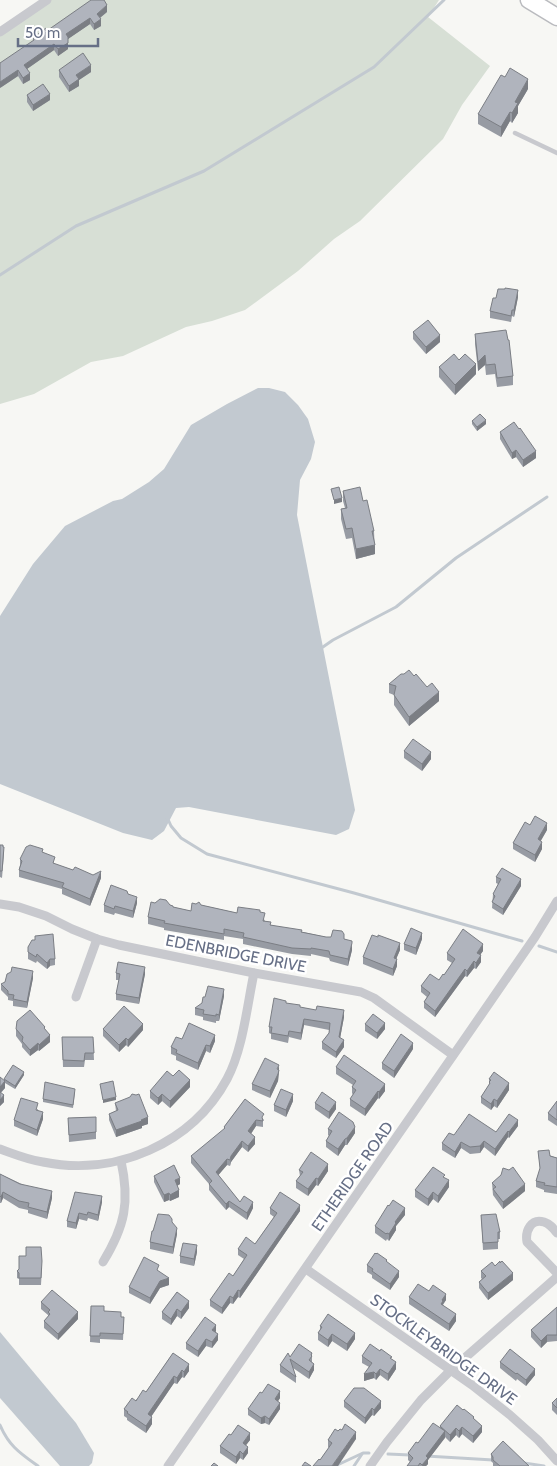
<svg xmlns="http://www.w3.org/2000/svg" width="557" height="1466" viewBox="0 0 557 1466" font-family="Cabin,sans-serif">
  <rect width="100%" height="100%" fill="#f7f7f4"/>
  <path fill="#d7dfd5" d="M50 0H439L428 17 490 66 462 105 443 139 360 221 334 239 298 271 245 310 212 321 186 327 123 356 91 362 34 394 0 404V34Z"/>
  <g fill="#c2c9d0">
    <path d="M258 388H269L285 392 298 405 308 419 315 442 311 459 300 480 297 515 355 810 349 829 336 835 189 807 176 808 164 831 152 840 123 833 0 784V616L33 564 65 526 113 501 122 499 149 482 164 469 191 425 227 404Z"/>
    <path d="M0 1332 76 1423 94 1453 92 1463 89 1466H60L0 1398Z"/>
  </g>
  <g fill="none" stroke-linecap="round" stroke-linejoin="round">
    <g stroke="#c2c9d0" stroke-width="3">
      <path d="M0 275 76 226 204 171 374 67 444 0"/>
      <path d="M320 649 333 640 396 607 456 558 547 497"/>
      <path d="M167 817 171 826 181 838 207 854 354 893 522 941"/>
      <path d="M539 946 557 952"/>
      <path d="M0 1425C9 1446 20 1453 38 1466"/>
      <path d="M388 1454 410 1455"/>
      <path d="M426 1456 493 1460"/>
      <path d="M524 1463 544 1466"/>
      <path d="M335 1466 363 1453H369"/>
      <path d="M354 1466 362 1454"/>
    </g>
    <g stroke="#babbbf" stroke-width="19">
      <path id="highway" d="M529 0 557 17"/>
    </g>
    <path stroke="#c8c9ce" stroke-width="4.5" d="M515 133 557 153"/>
    <g stroke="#c8c9ce" stroke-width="9">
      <path d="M0 32 47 0"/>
      <path d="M0 904 19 907 46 916 72 929 97 939 119 945 254 973 361 992 374 998 453 1055"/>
      <path d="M76 997 97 939"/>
      <path d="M0 1149C14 1154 28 1160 43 1162 115 1177 192 1144 227 1079 243 1049 247 1006 254 973"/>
      <path d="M557 1233C553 1228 550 1224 544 1222 531 1218 525 1231 527 1242L557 1273"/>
      <path d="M103 1262C125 1226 130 1202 121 1161"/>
      <path d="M306 1269 472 1385 510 1415 538 1440 557 1461"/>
      <path d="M168 1466 468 1034 535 937 557 901"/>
      <path d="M370 1466 387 1442 421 1400 451 1370 557 1277"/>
    </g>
    <use href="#highway" stroke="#fff" stroke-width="16"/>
  </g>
  <g fill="#979ba3">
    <path d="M107 12 100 18 101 26 94 30 90 24 68 39V49L58 56 54 50 27 69 30 80 23 84 18 76 0 88 33 41V38L48 30Z"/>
    <path d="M59 70 91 72 79 80V86L69 92 59 77Z"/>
    <path d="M528 89 518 106V113L512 123 510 121 501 137 478 124V114Z"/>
    <path d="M27 95 50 100 33 111 27 102Z"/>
    <path d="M518 297 514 317 512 316 511 322 490 318V311L496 298Z"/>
    <path d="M413 332 440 342 426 354 413 339Z"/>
    <path d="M475 334 508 340 513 376V385L497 387 495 374 486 375 485 365 478 371 475 344Z"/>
    <path d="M459 360 476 374 455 395 439 377V367Z"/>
    <path d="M472 421 486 424 477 431 472 424Z"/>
    <path d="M500 432 536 458 523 467 516 457 512 459 500 439Z"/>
    <path d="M343 491 363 501 374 531 375 554 356 559 352 538 346 539 341 519V509L345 508 343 501Z"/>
    <path d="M414 676 439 701 409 726 394 705V695L389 693V684Z"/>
    <path d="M404 751 431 759 422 771 404 758Z"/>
    <path d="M547 830 540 841 542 849 535 862 513 849V843Z"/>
    <path d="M0 845 3 847 4 854 2 878 0 877Z"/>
    <path d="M43 853 55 864 73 870 101 878 90 906 62 894V889L19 877V870L20 865V859Z"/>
    <path d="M496 877 521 886 503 915 492 908 493 894 498 884 496 883Z"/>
    <path d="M128 894 137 903 133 918 115 913 114 915 104 912V905Z"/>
    <path d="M170 905 173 907 191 911 201 905 237 913 260 912 265 921 271 925 326 937 344 939 352 950 348 966 330 961 329 958 311 954V956L292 954 243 944V939L224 936V940L164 930V928L148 924V917Z"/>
    <path d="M35 936 55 959V965L50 966 47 969 37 961 36 963 28 959V947L35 940Z"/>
    <path d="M422 939 416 955 404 950V944Z"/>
    <path d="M400 950 396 959 397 966 393 976 363 964V957Z"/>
    <path d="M483 951 480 955 481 962 476 969 474 968 467 977 465 976 435 1017 424 1008V1002L427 997 421 992V986L439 980 444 975 452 963 447 960V953Z"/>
    <path d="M116 973 145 974 139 1004 116 1000V994L119 980H116Z"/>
    <path d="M33 978 27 1008 13 1006V1001L8 1000V997L1 990V984Z"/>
    <path d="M224 996 219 1021H216V1023L203 1020V1017L195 1015V1008Z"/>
    <path d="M286 1003 300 1007 344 1017 340 1038 344 1047 336 1058 322 1049V1042L329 1033V1030L304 1025 301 1040 289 1037 288 1043 271 1039V1034L269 1033V1027Z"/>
    <path d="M365 1024 385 1029 377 1039 365 1031Z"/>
    <path d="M16 1029H45L50 1042 39 1051 38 1050 30 1056 22 1047V1044L16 1036Z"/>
    <path d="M103 1029 143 1030 128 1047 126 1045 119 1052 103 1036Z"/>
    <path d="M62 1037H93L94 1060H85L84 1067H63Z"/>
    <path d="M182 1039 215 1041 210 1053 206 1051 198 1070 176 1060V1056L171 1054V1047Z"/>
    <path d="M413 1049 394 1078 382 1069V1063Z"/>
    <path d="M336 1067 385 1091 379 1099 378 1098 365 1116 350 1106V1099L353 1095 352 1093V1087L353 1085 336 1074Z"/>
    <path d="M279 1071 278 1081 270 1098 252 1090V1084Z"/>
    <path d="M24 1075 15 1089 5 1083V1088L1 1093 4 1102 0 1106V1077L4 1081V1079Z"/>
    <path d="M173 1076 190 1087 170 1108 162 1101 158 1105 150 1098V1091Z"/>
    <path d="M489 1079 509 1090 497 1108 494 1106 491 1110 481 1103V1097L489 1085Z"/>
    <path d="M75 1092 73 1108 43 1102V1099Z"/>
    <path d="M245 1099 264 1120 263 1121V1127L256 1126 251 1134 255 1144 248 1152 242 1147 231 1162 230 1166 227 1165 218 1175 240 1202 253 1208 247 1220 229 1207 226 1210 209 1190V1184L191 1163V1156L224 1130V1127Z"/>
    <path d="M293 1101 286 1117 274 1111V1105Z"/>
    <path d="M557 1101V1126L548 1120V1113Z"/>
    <path d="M115 1103 148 1124 142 1126V1128L116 1137 109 1120V1114L116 1111Z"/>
    <path d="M315 1103 336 1109 329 1119 315 1109Z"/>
    <path d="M38 1109V1110L43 1119 37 1136 14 1126V1120Z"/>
    <path d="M96 1117V1139L69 1142 68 1118Z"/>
    <path d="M518 1126 509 1138 508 1137 495 1156 484 1147 480 1153 470 1154 461 1148 455 1158 442 1150V1143L454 1135 496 1132Z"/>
    <path d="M328 1129 355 1133 347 1145H345L338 1156 326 1147V1141L329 1136 328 1135Z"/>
    <path d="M538 1151 557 1158V1194L544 1192V1190L536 1187V1181L540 1169Z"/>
    <path d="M299 1170 328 1171 318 1186 316 1185 308 1196 296 1188V1181L300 1176Z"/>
    <path d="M0 1174 52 1198 47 1219 28 1213V1210L19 1208 3 1198 1 1203H0Z"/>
    <path d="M154 1176 180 1184 177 1186 179 1197 170 1201 169 1200 164 1202 154 1182Z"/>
    <path d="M445 1178 449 1187 438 1203 433 1199 428 1206 415 1197V1190Z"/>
    <path d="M492 1183 525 1191 503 1209 493 1195Z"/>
    <path d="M102 1196V1202L98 1221 88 1218 87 1221 79 1219 76 1229 67 1227V1221Z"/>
    <path d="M270 1208 300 1211 240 1298 238 1297 233 1304 230 1303 222 1314 210 1306V1300L233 1276 244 1259 238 1255V1249L255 1244 274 1217 270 1214Z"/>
    <path d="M405 1215 396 1226V1230L389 1241 387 1239 386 1241 375 1233V1226Z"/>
    <path d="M481 1215 500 1232V1239H498V1249L483 1250Z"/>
    <path d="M172 1222 177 1234 173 1254 150 1249V1242L153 1231Z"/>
    <path d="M197 1252 194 1266 180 1263V1256Z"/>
    <path d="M387 1262 399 1277 390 1290 372 1278V1275L367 1272V1265Z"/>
    <path d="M500 1263 513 1280 488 1300 479 1288V1282L482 1279 481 1278V1271Z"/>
    <path d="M42 1268 41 1285H19V1279L17 1278V1271Z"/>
    <path d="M159 1272 169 1285 160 1288 150 1304 129 1293V1287Z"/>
    <path d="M429 1291 446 1300 443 1305 456 1321 449 1331 409 1304V1297Z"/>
    <path d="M177 1292 189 1308 181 1319 177 1316 171 1325 162 1319V1312Z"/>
    <path d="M41 1302 78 1319 58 1340 44 1328V1321L48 1317V1315L41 1309Z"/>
    <path d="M91 1306 104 1311 121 1317H124L123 1340 100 1339V1343L90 1342Z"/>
    <path d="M557 1307V1341L547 1342 541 1348 531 1337V1330Z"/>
    <path d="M320 1326 355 1339 347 1351 332 1341 328 1347 318 1340V1333L320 1330Z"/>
    <path d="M216 1331V1332L218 1340 212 1348 206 1346 198 1357 186 1349V1343Z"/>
    <path d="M173 1353 189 1371 184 1378 182 1377 177 1384 174 1383 151 1417 152 1424 146 1433 127 1420V1418L124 1416V1409L146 1392Z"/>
    <path d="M312 1353V1362L314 1370 309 1379 293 1368 296 1377V1383L280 1372V1365L290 1357Z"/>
    <path d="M362 1356 392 1359 396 1369 388 1381 380 1375 376 1380 374 1378 364 1381 369 1367 362 1363Z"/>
    <path d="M500 1362 535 1375 526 1386 517 1379 516 1381 500 1368Z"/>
    <path d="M262 1393 280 1398 278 1401 280 1409 269 1425 265 1423 261 1424 248 1415V1409Z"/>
    <path d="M557 1398V1415L552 1410V1403Z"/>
    <path d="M344 1401 381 1408 374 1416 372 1415 365 1424 344 1407Z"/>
    <path d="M474 1419 482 1432 473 1443 462 1434 459 1438 456 1435 450 1442 445 1437 428 1460V1464L426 1466H407L410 1462 408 1460V1453L418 1443 440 1427V1426Z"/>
    <path d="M338 1431 356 1439 320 1460 329 1448 328 1447V1440Z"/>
    <path d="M231 1435 250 1440 246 1445 248 1453 243 1460 240 1458 236 1464 220 1453V1446Z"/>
    <path d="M491 1454 529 1466H493V1463L491 1461Z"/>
  </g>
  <g fill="#7b7e84">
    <path d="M107 5V12L97 20V14Z"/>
    <path d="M90 18V24L68 39V49L58 56V49L66 34Z"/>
    <path d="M101 19V26L94 30V24Z"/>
    <path d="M54 44V50L24 71V65Z"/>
    <path d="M91 65V72L79 80V86L69 92V86L76 75Z"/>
    <path d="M18 70V76L0 88V82Z"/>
    <path d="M30 73V80L23 84V78Z"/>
    <path d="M528 79V89L518 106V113L512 123V113L515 102Z"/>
    <path d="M50 94V100L33 111V105Z"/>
    <path d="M510 112V121L501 137V127Z"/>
    <path d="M518 290V297L514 317V310Z"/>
    <path d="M440 335V342L426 354V347Z"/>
    <path d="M485 355V365L478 371V362Z"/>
    <path d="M476 364V374L455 395V385Z"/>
    <path d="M486 420V424L477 431V427Z"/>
    <path d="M516 450V457L512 459V453Z"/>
    <path d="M536 451V458L523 467V460Z"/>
    <path d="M342 498V502L334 504V500Z"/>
    <path d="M375 545V554L356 559V549Z"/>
    <path d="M439 692V701L409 726V717Z"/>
    <path d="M431 752V759L422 771V764Z"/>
    <path d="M547 823V830L538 846V839Z"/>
    <path d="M542 842V849L535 862V855Z"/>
    <path d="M101 871V878L90 906V899Z"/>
    <path d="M521 879V886L503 915V909Z"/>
    <path d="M137 897V903L133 918V911Z"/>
    <path d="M422 933V939L416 955V948Z"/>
    <path d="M352 943V950L348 966V959Z"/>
    <path d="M400 943V950L394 964V958Z"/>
    <path d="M483 944V951L477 959V953Z"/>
    <path d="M481 955V962L476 969V963Z"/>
    <path d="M50 959V966L47 969V963Z"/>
    <path d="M397 959V966L393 976V969Z"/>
    <path d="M474 961V968L467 977V971Z"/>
    <path d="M145 967V974L139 1004V998Z"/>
    <path d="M465 969V976L435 1017V1011Z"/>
    <path d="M33 971V978L27 1008V1002Z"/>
    <path d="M224 989V996L219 1021V1015Z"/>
    <path d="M344 1010V1017L339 1044V1037Z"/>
    <path d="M304 1019V1025L301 1040V1033Z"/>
    <path d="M385 1023V1029L377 1039V1033Z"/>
    <path d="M143 1024V1030L128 1047V1040Z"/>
    <path d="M50 1035V1042L39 1051V1045Z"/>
    <path d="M215 1035V1041L210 1053V1046Z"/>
    <path d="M126 1038V1045L119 1052V1045Z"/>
    <path d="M344 1040V1047L336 1058V1052Z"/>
    <path d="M38 1043V1050L30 1056V1050Z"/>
    <path d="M413 1043V1049L394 1078V1071Z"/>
    <path d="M206 1045V1051L198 1070V1063Z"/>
    <path d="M279 1065V1071L278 1081 270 1098V1091Z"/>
    <path d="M24 1072V1075L15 1089V1086Z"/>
    <path d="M190 1080V1087L170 1108V1101Z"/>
    <path d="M5 1081V1088L0 1093V1087Z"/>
    <path d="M509 1083V1090L497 1108V1101Z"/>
    <path d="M385 1084V1091L379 1099V1092Z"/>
    <path d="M378 1091V1098L365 1116V1109Z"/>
    <path d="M162 1094V1101L158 1105V1098Z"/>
    <path d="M293 1094V1101L286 1117V1110Z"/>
    <path d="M4 1095V1102L0 1106V1100Z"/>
    <path d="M116 1097V1100L103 1103V1100Z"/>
    <path d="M494 1099V1106L491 1110V1104Z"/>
    <path d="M336 1102V1109L329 1119V1112Z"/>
    <path d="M43 1112V1119L37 1136V1130Z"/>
    <path d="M148 1117V1124L142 1126V1128L116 1137V1130Z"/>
    <path d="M256 1120V1126L248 1138V1131Z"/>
    <path d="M518 1120V1126L509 1138V1132Z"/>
    <path d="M355 1127V1133L347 1145V1138Z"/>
    <path d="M508 1131V1137L495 1156V1149Z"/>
    <path d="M255 1137V1144L248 1152V1146Z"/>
    <path d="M345 1139V1145L338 1156V1149Z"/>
    <path d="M242 1141V1147L231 1162 230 1166 231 1156Z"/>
    <path d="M484 1141V1147L480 1153V1146Z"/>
    <path d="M461 1142V1148L455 1158V1152Z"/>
    <path d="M227 1159V1165L216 1178V1172Z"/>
    <path d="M328 1164V1171L318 1186V1179Z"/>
    <path d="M180 1178V1184L175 1187V1180Z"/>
    <path d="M316 1178V1185L308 1196V1189Z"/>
    <path d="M449 1180V1187L438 1203V1196Z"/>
    <path d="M525 1184V1191L503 1209V1202Z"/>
    <path d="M179 1190V1197L170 1201V1195Z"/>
    <path d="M52 1191V1198L47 1219V1212Z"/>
    <path d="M3 1192V1198L1 1203V1197Z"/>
    <path d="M433 1192V1199L428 1206V1199Z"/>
    <path d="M169 1193V1200L164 1202V1195Z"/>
    <path d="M102 1196V1202L98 1221V1215Z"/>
    <path d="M229 1201V1207L226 1210V1204Z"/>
    <path d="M253 1202V1208L247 1220V1213Z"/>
    <path d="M300 1205V1211L240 1298V1291Z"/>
    <path d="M405 1208V1215L396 1226V1230L389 1241V1234L395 1222Z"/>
    <path d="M79 1213V1219L76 1229V1223Z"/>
    <path d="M177 1228V1234L173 1254V1247Z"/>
    <path d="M197 1245V1252L194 1266V1259Z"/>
    <path d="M399 1271V1277L390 1290V1284Z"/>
    <path d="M513 1273V1280L488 1300V1293Z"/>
    <path d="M169 1278V1285L160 1288 150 1304V1298L160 1281Z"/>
    <path d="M238 1290V1297L233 1304V1298Z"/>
    <path d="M446 1294V1300L443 1304V1307L441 1310 442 1300Z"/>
    <path d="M230 1296V1303L222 1314V1308Z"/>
    <path d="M189 1301V1308L181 1319V1312Z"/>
    <path d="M177 1309V1316L171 1325V1319Z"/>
    <path d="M78 1312V1319L58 1340V1334Z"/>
    <path d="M456 1314V1321L449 1331V1324Z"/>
    <path d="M216 1325V1331L212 1337V1330Z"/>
    <path d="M355 1333V1339L347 1351V1344Z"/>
    <path d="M218 1334V1340L212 1348V1342Z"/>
    <path d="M332 1334V1341L328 1347V1340Z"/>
    <path d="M547 1335V1342L541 1348V1341Z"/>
    <path d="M206 1339V1346L198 1357V1351Z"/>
    <path d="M396 1362V1369L388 1381V1374Z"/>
    <path d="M189 1364V1371L184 1378V1372Z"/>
    <path d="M314 1364V1370L309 1379V1372Z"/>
    <path d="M380 1369V1375L376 1380V1374Z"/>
    <path d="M535 1369V1375L526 1386V1380Z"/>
    <path d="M182 1370V1377L177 1384V1378Z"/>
    <path d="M374 1372V1378L364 1381V1374Z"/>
    <path d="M174 1376V1383L148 1421V1414Z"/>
    <path d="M280 1391V1398L275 1406V1399Z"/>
    <path d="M381 1401V1408L374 1416V1410Z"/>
    <path d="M280 1403V1409L269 1425V1419Z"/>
    <path d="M372 1408V1415L365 1424V1418Z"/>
    <path d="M265 1416V1423L261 1424V1418Z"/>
    <path d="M152 1417V1424L146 1433V1426Z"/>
    <path d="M482 1426V1432L473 1443V1436Z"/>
    <path d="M462 1427V1434L459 1438V1431Z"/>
    <path d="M456 1428V1435L450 1442V1435Z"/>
    <path d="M445 1431V1438L428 1460V1464L426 1466H422L426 1456Z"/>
    <path d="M356 1432V1439L338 1466H332Z"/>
    <path d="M250 1433V1440L243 1449V1443Z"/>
    <path d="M248 1447V1453L243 1460V1454Z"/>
    <path d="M240 1451V1458L236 1464V1457Z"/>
  </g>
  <g fill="#b0b4bd" stroke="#7b7e84">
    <path d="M91 0H104L107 5 97 14 101 19 94 24 90 18 66 34 68 37V43L58 49 54 44 24 65 30 73 23 78 18 70 0 82V63L34 40 33 38 46 28 48 30Z"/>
    <path d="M83 53 91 65 76 75 79 79 69 86 59 70Z"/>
    <path d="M510 68 528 79 515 102 518 103 512 113 510 112 501 127 478 114 501 75 505 77Z"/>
    <path d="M43 84 50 94 33 105 27 95Z"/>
    <path d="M505 288 518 290 514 310H512L511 316 490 311 493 298H496L498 289H505Z"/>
    <path d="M428 320 440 335 426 347 413 332Z"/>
    <path d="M506 330 508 340H509L513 376 497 378 495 364 486 365 485 355 478 362 475 334Z"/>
    <path d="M454 354 459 360 465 354 476 364 455 385 439 367Z"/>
    <path d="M480 414 486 420 477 427 472 421Z"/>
    <path d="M514 422 519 429 520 428 536 451 523 460 516 450 512 453 500 432Z"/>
    <path d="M339 487 342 498 334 500 331 489Z"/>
    <path d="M360 487 363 501 367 500 374 531H372L375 545 356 549 352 528 346 529 341 509 347 508 343 491Z"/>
    <path d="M409 670 414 676 416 674 427 687 432 683 439 692 409 717 394 695 396 686 389 684 401 674H404Z"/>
    <path d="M413 739 431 752 422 764 404 751Z"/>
    <path d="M535 816 547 823 538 839 542 842 535 855 513 843 525 822 530 825Z"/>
    <path d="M0 845H3V847H4L2 871H0Z"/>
    <path d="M30 845 43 849 42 852 55 857 53 863 73 870 75 867 93 875 101 871 90 899 62 887 64 883 19 870 22 861 20 859 26 847Z"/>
    <path d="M502 868 521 879 503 909 492 902 495 896 493 894 501 879 496 877Z"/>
    <path d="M111 885 127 891 128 894 137 897 133 911 115 906 114 909 104 905Z"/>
    <path d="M160 899 166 900 170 905 173 906V907L191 911 192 903 196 904 199 902 201 905 237 913 238 907 260 910V912L265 913 263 921 271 922 270 925 302 930 301 932 326 937H331L333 930 342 931 344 934V939L352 941V943L348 959 330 955 329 951 311 948V949L292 948 243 937 244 933 224 929V934L164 923 165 921 148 917 151 902 155 903Z"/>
    <path d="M411 928 422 933 416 948 404 944Z"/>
    <path d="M463 929 483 944 477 953 481 955 476 963 474 961 467 971 465 969 435 1011 424 1002 430 993 421 986 430 974 439 980 443 974 444 975 455 959 447 953Z"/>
    <path d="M53 934 55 959H50L47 963 37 954 36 957 28 952V947L32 940H35V936Z"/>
    <path d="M372 935 378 937V935L400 943 394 958 397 959 393 969 363 957Z"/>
    <path d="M118 962 145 967 139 998 116 994 120 974 116 973Z"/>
    <path d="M12 967 33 971 27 1002 13 999 14 995 8 994V991L1 984 5 982 7 974 11 972Z"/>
    <path d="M208 986 224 989 219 1015 216 1014V1016L203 1014 204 1010 195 1008 202 1003 203 997H205Z"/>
    <path d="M274 998 286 1001V1003L300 1005V1007L316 1010 317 1006 344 1010 339 1037 344 1040 336 1052 322 1042 329 1033 330 1023 304 1019 301 1033 289 1031 288 1036 271 1033 272 1027H269Z"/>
    <path d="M124 1006 143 1024 128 1040 126 1038 119 1045 103 1029Z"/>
    <path d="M30 1010 45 1027 44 1028 50 1035 39 1045 38 1043 30 1050 22 1041 23 1037 16 1029 17 1021Z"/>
    <path d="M373 1014 385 1023 377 1033 365 1024Z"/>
    <path d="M189 1023 215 1035 210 1046 206 1045 198 1063 176 1053 177 1050 171 1047 176 1037 182 1039Z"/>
    <path d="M401 1034 413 1043 394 1071 382 1063Z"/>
    <path d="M62 1037H93L94 1053H85L84 1061 63 1060Z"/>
    <path d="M344 1055 385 1084 379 1092 378 1091 365 1109 350 1099 356 1090 352 1087 356 1081 336 1067Z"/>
    <path d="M265 1058 279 1065 277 1069 279 1070 278 1074 270 1091 252 1084Z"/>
    <path d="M13 1065 24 1072 15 1086 4 1079Z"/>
    <path d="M179 1070 190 1080 170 1101 162 1094 158 1098 150 1091 167 1071 173 1076Z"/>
    <path d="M494 1072 509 1083 497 1101 494 1099 491 1104 481 1097 490 1083 489 1082 491 1080 489 1079Z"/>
    <path d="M0 1077 5 1081 0 1087Z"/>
    <path d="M113 1081 116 1097 103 1100 100 1084Z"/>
    <path d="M45 1082 75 1089 73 1105 43 1099Z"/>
    <path d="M281 1089 293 1094 286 1110 274 1105Z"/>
    <path d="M0 1092 4 1095 0 1100Z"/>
    <path d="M322 1092 336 1102 329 1112 315 1103Z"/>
    <path d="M132 1094 136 1095 139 1094 148 1117 141 1120 142 1121 116 1130 109 1114 118 1110 115 1103 130 1097Z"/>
    <path d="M21 1098 38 1103 36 1110 43 1112 37 1130 14 1120Z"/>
    <path d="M245 1099 264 1114 262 1117 263 1121 256 1120 248 1131 255 1137 248 1146 242 1141 231 1156 230 1160 227 1159 216 1172 240 1202 244 1196 253 1202 247 1213 229 1201 226 1204 209 1184 212 1181 191 1156 225 1128 224 1127Z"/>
    <path d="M557 1101V1120L548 1113Z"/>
    <path d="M339 1112 353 1122 355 1127 347 1138 345 1139 338 1149 326 1141 332 1131 328 1129Z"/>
    <path d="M469 1114 496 1132 509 1114 518 1120 509 1132 508 1131 495 1149 484 1141 480 1146 470 1147 461 1142 455 1152 442 1143 449 1133 454 1135Z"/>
    <path d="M96 1117V1132L69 1135 68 1118Z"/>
    <path d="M549 1150 550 1156 557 1158V1187L544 1185 545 1183 536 1181 540 1168 538 1151Z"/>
    <path d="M311 1152 328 1164 318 1179 316 1178 308 1189 296 1181 303 1172 299 1170Z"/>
    <path d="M174 1165 180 1178 175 1180 179 1190 170 1195 169 1193 164 1195 154 1176Z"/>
    <path d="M433 1167 445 1175 443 1177 449 1180 438 1196 433 1192 428 1199 415 1190Z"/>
    <path d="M513 1167 525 1184 503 1202 493 1189 496 1187 492 1183 501 1175 503 1168 509 1170Z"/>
    <path d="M0 1174 20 1184 52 1191 47 1212 28 1207 29 1203 19 1201 3 1192 1 1197 0 1196Z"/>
    <path d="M75 1192 102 1196 98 1215 88 1212 87 1215 79 1213 76 1223 67 1221Z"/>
    <path d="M280 1192 300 1205 240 1291 238 1290 233 1298 230 1296 222 1308 210 1300 229 1273 233 1276 247 1255 238 1249 246 1237 255 1244 277 1213 270 1208Z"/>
    <path d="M393 1200 405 1208 395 1222 396 1223 389 1234 387 1233 386 1234 375 1226 388 1205 389 1206Z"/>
    <path d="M158 1214 169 1215 172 1219V1222L177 1228 173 1247 150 1242 152 1231H153Z"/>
    <path d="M496 1214 500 1232H498V1242L483 1243 481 1215Z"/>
    <path d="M183 1243 197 1245 194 1259 180 1256Z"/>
    <path d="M26 1247H41L42 1261 41 1278H19V1273L17 1271 19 1269V1256H26Z"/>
    <path d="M375 1253 376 1254 377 1253 387 1260 386 1261 399 1271 390 1284 372 1271 373 1269 367 1265Z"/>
    <path d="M144 1257 159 1265 157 1270 169 1278 160 1281 150 1298 129 1287Z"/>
    <path d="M500 1261V1263L502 1261 513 1273 488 1293 479 1282 486 1276 481 1271 492 1262 495 1266Z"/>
    <path d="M418 1284 429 1291 433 1285 446 1294 442 1300 443 1301 441 1304 456 1314 449 1324 409 1297Z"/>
    <path d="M52 1290 78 1312 58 1334 44 1321 50 1314 48 1312 50 1310 41 1302Z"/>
    <path d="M177 1292 189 1301 181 1312 177 1309 171 1319 162 1312Z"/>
    <path d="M91 1306H104V1311L121 1312V1317H124L123 1334 100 1333V1336H90Z"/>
    <path d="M557 1307V1335H547L541 1341 531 1330Z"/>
    <path d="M328 1314 355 1333 347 1344 332 1334 328 1340 318 1333 322 1327 320 1326Z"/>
    <path d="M205 1317 216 1325 212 1330 218 1334 212 1342 206 1339 198 1351 186 1343Z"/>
    <path d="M299 1344 312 1353 311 1355 312 1356 309 1360 314 1364 309 1372 290 1359 296 1377 280 1365 288 1353 290 1357Z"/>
    <path d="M370 1344 380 1351 381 1349 392 1357 390 1358 396 1362 388 1374 380 1369 376 1374 374 1372 364 1374 372 1363 362 1356Z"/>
    <path d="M510 1349 535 1369 526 1380 517 1373 516 1374 500 1362Z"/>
    <path d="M173 1353 189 1364 184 1372 182 1370 177 1378 174 1376 148 1414 152 1417 146 1426 127 1413 128 1412 124 1409 132 1398 136 1401 143 1390 146 1392Z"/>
    <path d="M268 1384 280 1391 275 1399 280 1403 269 1419 265 1416 261 1418 248 1409 260 1392 262 1393Z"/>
    <path d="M354 1388H364L381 1401 374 1410 372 1408 365 1418 344 1401Z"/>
    <path d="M557 1398V1408L552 1403Z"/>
    <path d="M457 1405 463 1410 464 1409 474 1417 473 1418 482 1426 473 1436 462 1427 459 1431 456 1428 450 1435 440 1426Z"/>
    <path d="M433 1423 445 1431 426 1456 428 1458 422 1465 420 1463 418 1466H407L413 1458 408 1453 416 1442 418 1443Z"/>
    <path d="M345 1424 356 1432 332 1466H313L319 1459 320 1460 332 1443 328 1440 335 1429 338 1431 340 1429 342 1430Z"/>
    <path d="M238 1425 250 1433 243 1443 248 1447 243 1454 240 1451 236 1457 220 1446 229 1434 231 1435Z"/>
    <path d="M503 1441 529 1466H500L493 1460V1457L491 1454Z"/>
    <path d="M305 1462 311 1466H302Z"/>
    <path d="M214 1463 218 1466H211Z"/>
  </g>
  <g text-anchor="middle" stroke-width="5" stroke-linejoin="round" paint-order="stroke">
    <g font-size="16" fill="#666f86" stroke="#fff">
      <text transform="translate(236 953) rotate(11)" y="6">EDENBRIDGE DRIVE</text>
      <text transform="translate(352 1176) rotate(-55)" y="6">ETHERIDGE ROAD</text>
      <text transform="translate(444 1349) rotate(36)" y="6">STOCKLEYBRIDGE DRIVE</text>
    </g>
  </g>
  <path d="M18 38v8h80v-8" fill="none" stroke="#666f86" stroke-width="2.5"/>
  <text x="25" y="38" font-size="15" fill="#666f86" stroke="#ffffff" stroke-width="4" paint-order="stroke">50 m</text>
</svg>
